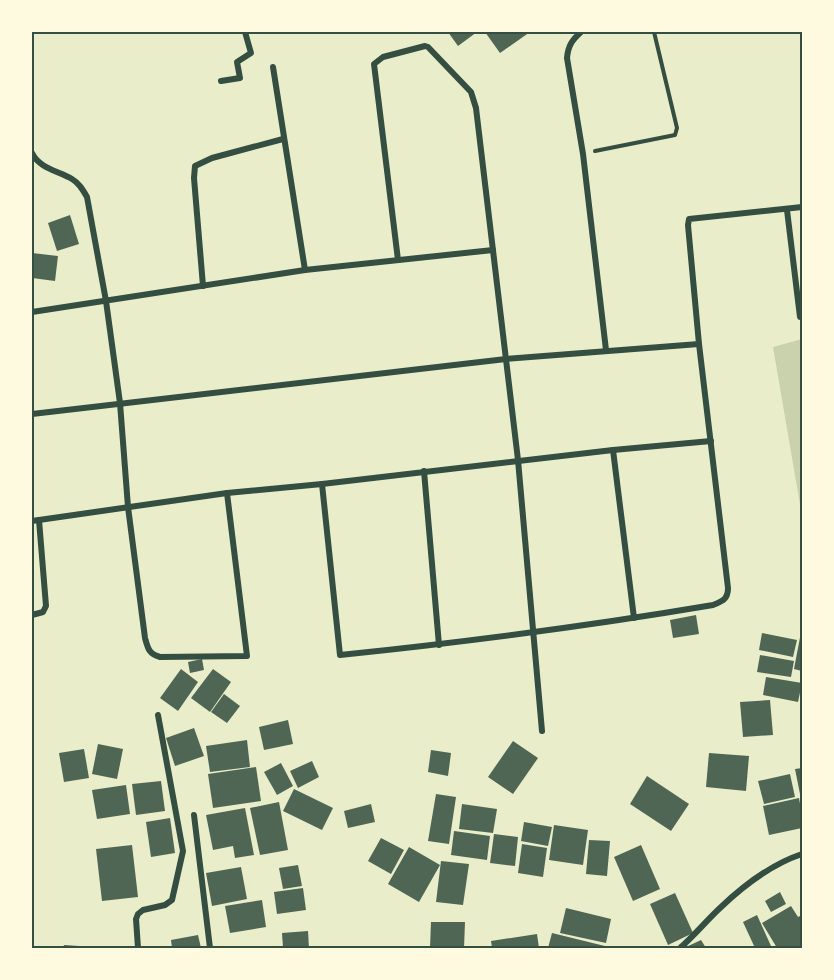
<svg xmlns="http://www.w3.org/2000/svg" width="834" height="980" viewBox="0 0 834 980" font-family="'Libre Baskerville',serif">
  <rect width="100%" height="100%" fill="#e9edc9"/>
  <path fill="#cad2ad" d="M802 339V516L773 347Z"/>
  <g fill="#4f6655">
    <path d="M448 32H477L458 46Z"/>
    <path d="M485 32H530L500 53Z"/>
    <path d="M70 215 79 244 57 251 48 223Z"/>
    <path d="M32 253 58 256 55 281 32 278Z"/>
    <path d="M696 615 699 634 673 638 670 620Z"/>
    <path d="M801 632H802V671L794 669Z"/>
    <path d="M762 633 797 640 793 657 759 650Z"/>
    <path d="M760 655 794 661 791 677 757 672Z"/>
    <path d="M202 659 204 670 190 673 188 662Z"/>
    <path d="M181 669 198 682 178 711 160 698Z"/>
    <path d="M213 669 231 682 210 712 191 698Z"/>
    <path d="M766 677 802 683 798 702 763 695Z"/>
    <path d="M224 694 240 706 227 723 211 712Z"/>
    <path d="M770 700 773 735 743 737 740 702Z"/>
    <path d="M288 720 293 744 264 750 259 727Z"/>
    <path d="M194 728 204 756 175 766 166 738Z"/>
    <path d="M247 740 250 767 210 772 206 746Z"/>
    <path d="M513 741 538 758 513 794 488 777Z"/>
    <path d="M98 744 123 749 117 779 92 774Z"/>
    <path d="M84 749 89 778 64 782 59 753Z"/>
    <path d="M431 750 451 753 448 776 428 772Z"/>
    <path d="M709 753 749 756 746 791 706 787Z"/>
    <path d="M312 761 319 777 298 788 290 771Z"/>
    <path d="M281 763 293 786 277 795 264 772Z"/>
    <path d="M256 767 261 801 213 808 208 774Z"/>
    <path d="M802 768V799H801L795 769Z"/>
    <path d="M790 774 795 797 764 804 758 781Z"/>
    <path d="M647 776 689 804 671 831 630 804Z"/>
    <path d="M161 781 165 811 136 815 132 784Z"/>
    <path d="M126 785 130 814 97 819 92 790Z"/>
    <path d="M294 789 333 808 322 830 283 811Z"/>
    <path d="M436 794 456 797 449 844 428 841Z"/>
    <path d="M799 798 802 815V828L769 835 763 806Z"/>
    <path d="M279 802 288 850 260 855 250 808Z"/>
    <path d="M371 804 375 822 348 828 344 811Z"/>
    <path d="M462 804 497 809 493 833 459 829Z"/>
    <path d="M245 808 254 855 235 858 233 846 213 850 206 815Z"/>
    <path d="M170 818 175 853 151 857 146 822Z"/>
    <path d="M524 822 552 827 548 846 521 841Z"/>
    <path d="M554 825 588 830 583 865 549 860Z"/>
    <path d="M454 831 490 836 487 860 451 855Z"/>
    <path d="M494 834 518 837 515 866 490 863Z"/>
    <path d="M381 838 404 850 391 874 368 861Z"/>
    <path d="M589 840 610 841 607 876 586 874Z"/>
    <path d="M522 844 547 848 543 877 518 873Z"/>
    <path d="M132 845 138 897 102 901 96 849Z"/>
    <path d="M641 845 660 889 633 901 614 857Z"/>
    <path d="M409 847 440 865 419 902 388 884Z"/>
    <path d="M441 861 469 864 463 905 436 902Z"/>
    <path d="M298 865 302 886 283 889 279 868Z"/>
    <path d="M241 867 247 899 212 906 206 873Z"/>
    <path d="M303 888 306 910 277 914 274 892Z"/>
    <path d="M780 892 786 904 771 912 765 901Z"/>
    <path d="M675 893 693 933 668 945 650 904Z"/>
    <path d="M262 900 266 927 230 933 225 906Z"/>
    <path d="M791 906 798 917 802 915V948H777L762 923Z"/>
    <path d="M566 908 611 919 606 943 560 933Z"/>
    <path d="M757 915 771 946 765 948H755L743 922Z"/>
    <path d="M431 922H465L464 948H430Z"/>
    <path d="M308 931 309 948H283L282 933Z"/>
    <path d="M552 933 613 948H548Z"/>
    <path d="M537 934 539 948H492L491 941Z"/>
    <path d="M198 935 201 948H172L171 940Z"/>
    <path d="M701 940 706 948H684Z"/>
    <path d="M64 945 94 947V948H63Z"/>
  </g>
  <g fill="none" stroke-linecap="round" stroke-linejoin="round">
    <path stroke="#344e41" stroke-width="4" d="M595 151 675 135 677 128 654 32"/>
    <g stroke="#344e41" stroke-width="6">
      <path d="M581 32C572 40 568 46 567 58L583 154 606 350"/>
      <path d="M273 67 305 270"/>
      <path d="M221 81 240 78 237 62 251 53 245 32"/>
      <path d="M32 153C39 168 58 171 72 179 79 183 83 190 87 197L106 301 120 403 128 507 145 638C148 649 149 654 160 657L247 656 227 493"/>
      <path d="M787 210 800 317"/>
      <path d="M398 260 374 64 383 57 425 46 428 47 471 92 476 108 518 460 542 731"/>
      <path d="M203 286 194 178 195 166 212 158 283 139"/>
      <path d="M32 312 305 270 493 250"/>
      <path d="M32 414 506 359 699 344"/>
      <path d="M613 450 634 618"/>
      <path d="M424 471 439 645"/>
      <path d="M322 484 340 655C465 642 589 626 713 605 723 601 728 599 728 588L699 344 688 225 689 219 802 207"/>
      <path d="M32 521 227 493 322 484 613 450 711 441"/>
      <path d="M32 615 43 612 46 606 39 520"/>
      <path d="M194 815 210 948"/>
      <path d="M138 948 136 919 138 914 143 910 165 905 172 900 183 851 158 715"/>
      <path d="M680 948C694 936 706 921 720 908 743 886 772 864 802 854"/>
    </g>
  </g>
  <rect width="834" height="980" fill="none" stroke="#fefae0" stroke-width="66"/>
  <rect x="33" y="33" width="768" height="914" fill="none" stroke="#344e41" stroke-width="2"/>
</svg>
